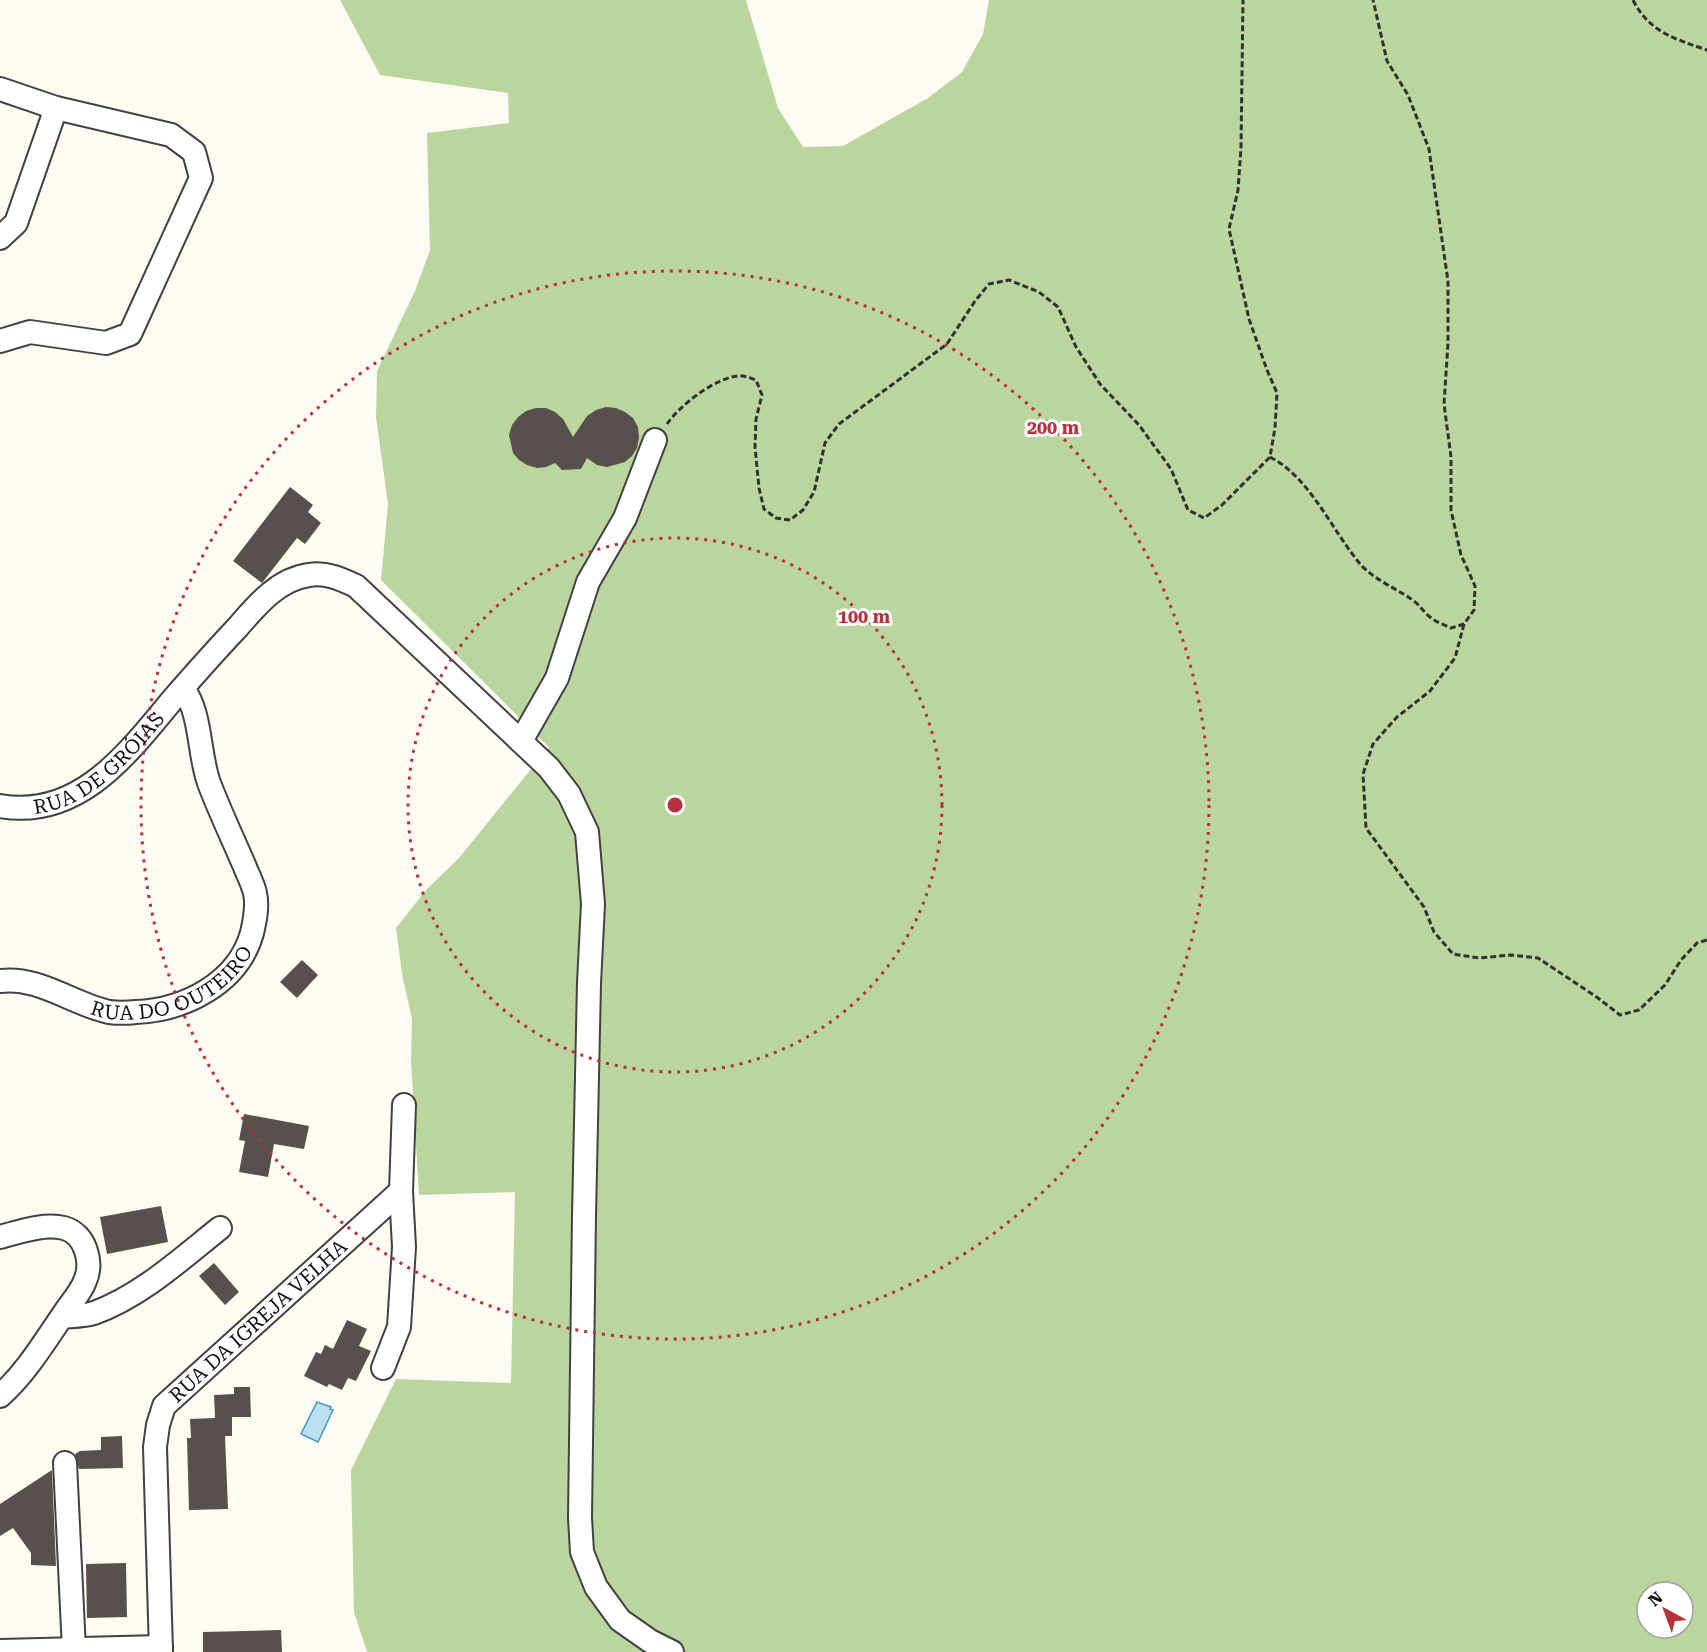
<svg xmlns="http://www.w3.org/2000/svg" width="1707" height="1652" viewBox="0 0 1707 1652" font-family="'Roboto Serif',serif">
  <rect width="100%" height="100%" fill="#fefbf2"/>
  <path fill="#bad69e" fill-rule="evenodd" d="M340 0H746L778 108 803 147 843 146 928 98 962 72 983 34 989 0H1707V1652H367L354 1612 351 1470 396 1379 511 1383 515 1192 419 1195 411 1061 412 1019 402 974 396 928 426 890 459 858 549 747 381 580 388 504 376 417 377 371 415 291 430 250 427 133 509 123 508 93 380 75ZM1647 1592H1683V1628H1647Z"/>
  <path fill="#bae0f2" stroke="#4698c4" stroke-width="1.5" d="M317 1402 331 1407 330 1409 333 1410 318 1442 301 1434Z"/>
  <g fill="#57504c">
    <path d="M606 407 616 408 625 412 633 418 638 427 639 438 637 448 632 456 625 462 607 467 597 465 587 458 581 469 562 470 555 463 546 467 537 468 527 465 519 460 513 453 509 435 512 425 518 417 526 411 536 408H546L555 412 563 419 573 437 587 416 596 410Z"/>
    <path d="M290 487 313 505 308 512 321 523 305 544 297 538 262 583 233 561Z"/>
    <path d="M302 960 318 975 297 998 280 982Z"/>
    <path d="M244 1114 309 1126 304 1149 274 1144 268 1177 239 1172 245 1141 239 1140Z"/>
    <path d="M161 1206 168 1242 107 1254 100 1217Z"/>
    <path d="M214 1263 239 1292 225 1305 199 1276Z"/>
    <path d="M347 1320 367 1329 359 1346 371 1351 356 1381 348 1378 342 1390 329 1384 327 1387 304 1376 316 1352 321 1354 325 1345 333 1349Z"/>
    <path d="M234 1387H250L251 1417H232V1436H225L228 1509 189 1510 187 1438H191L190 1419 215 1418 214 1395 234 1394Z"/>
    <path d="M122 1436 123 1468 79 1469 75 1454 80 1451 101 1450V1437Z"/>
    <path d="M52 1470 56 1566 31 1565V1553L13 1528 0 1536V1504Z"/>
    <path d="M126 1563 127 1617 87 1618 86 1564Z"/>
    <path d="M281 1630 282 1652H203V1632Z"/>
  </g>
  <g fill="none" stroke-linecap="round" stroke-linejoin="round">
    <g stroke="#424242" stroke-width="26">
      <g id="minor">
        <path d="M0 89 56 108 171 135 194 152 201 178 130 334 106 343 30 332 0 341"/>
        <path d="M0 238 16 223 56 108"/>
        <path d="M521 741 557 678 588 582 625 518 655 440"/>
        <path id="s1" d="M0 806C79 820 128 753 173 699 194 675 215 651 237 628 256 606 278 579 309 575 326 572 341 579 356 586L549 768 569 794 587 832 593 904 589 983 584 1216 580 1518 582 1552 596 1587 620 1620 650 1641 672 1652"/>
        <path id="s2" d="M0 981C39 976 72 1004 109 1012 117 1013 127 1013 136 1012 185 1010 238 983 252 933 255 920 258 906 255 893 253 884 248 875 245 867 233 839 220 812 209 783 198 752 202 715 183 688"/>
        <path d="M0 1237C19 1232 44 1223 64 1228 86 1234 93 1263 85 1281 81 1292 71 1303 65 1312 45 1341 26 1373 0 1396"/>
        <path d="M62 1317C72 1316 84 1316 94 1313 141 1296 181 1259 220 1228"/>
        <path d="M383 1368 399 1327 404 1247 401 1191 404 1105"/>
        <path d="M65 1463 74 1650"/>
        <path d="M0 1651 161 1647"/>
        <path id="s3" d="M161 1652 155 1447 158 1425 164 1406 401 1191"/>
      </g>
    </g>
    <g stroke="#313131" stroke-width="3" stroke-dasharray="6 3" stroke-linecap="butt">
      <path d="M1633 0C1649 32 1675 39 1707 50"/>
      <path d="M667 424C680 405 714 379 737 376 743 375 750 378 756 380L762 395 756 419 755 447 759 488 764 509 776 518 790 520 803 510 814 492 825 443 839 424 947 344 975 301 989 284 1009 280 1039 292 1058 307 1076 347 1100 384 1139 425 1171 469 1188 510 1204 518 1222 505 1270 457 1275 428 1277 393 1267 370 1249 319 1229 229 1238 190 1241 148 1243 0"/>
      <path d="M1270 457C1310 477 1332 531 1361 565 1376 581 1396 588 1414 601 1420 606 1424 612 1430 617 1436 622 1444 625 1451 628L1464 624 1474 610 1475 586 1461 555 1451 510V457L1444 404 1448 343V281L1429 149 1408 95 1387 61 1373 0"/>
      <path d="M1464 624 1455 658 1430 691 1397 717 1373 744 1363 774 1366 828 1424 907 1434 932 1453 954 1479 958 1511 955 1538 958 1598 998 1620 1015 1639 1010 1665 985 1681 960 1697 943 1707 940"/>
    </g>
    <use href="#minor" stroke="#fff" stroke-width="22"/>
  </g>
  <g fill="none" stroke="#b6303d" stroke-width="3" stroke-dasharray="3 6">
    <circle cx="675" cy="805" r="267"/>
    <circle cx="675" cy="805" r="534"/>
  </g>
  <g text-anchor="middle" stroke-width="6" stroke-linejoin="round" paint-order="stroke">
    <g font-size="20" fill="#0f0f0f" stroke="#fff">
      <text dy="7" stroke="none"><textPath href="#s1" startOffset="114">RUA DE GRÓIAS</textPath></text>
      <text dy="7" stroke="none"><textPath href="#s2" startOffset="186">RUA DO OUTEIRO</textPath></text>
      <text dy="7" stroke="none"><textPath href="#s3" startOffset="374">RUA DA IGREJA VELHA</textPath></text>
    </g>
  </g>
  <circle cx="675" cy="805" r="9" fill="#b6303d" stroke="#fff" stroke-width="3"/>
  <g font-size="18" text-anchor="middle" font-weight="bold" fill="#b6303d" stroke="#fff" stroke-width="6" stroke-linejoin="round" paint-order="stroke">
    <text x="1053" y="434">200 m</text>
    <text x="864" y="623">100 m</text>
  </g>
  <g transform="translate(1665 1610) rotate(319)"><circle r="28" fill="#ffffff" stroke="#9f9f9f" stroke-width="1.5"/>
  <path d="M0-4.5L10 22L0 15L-10 22Z" fill="#b6303d"/>
  <text y="-9" font-size="16" font-weight="bold" text-anchor="middle" fill="#0f0f0f">N</text>
  </g>
</svg>
